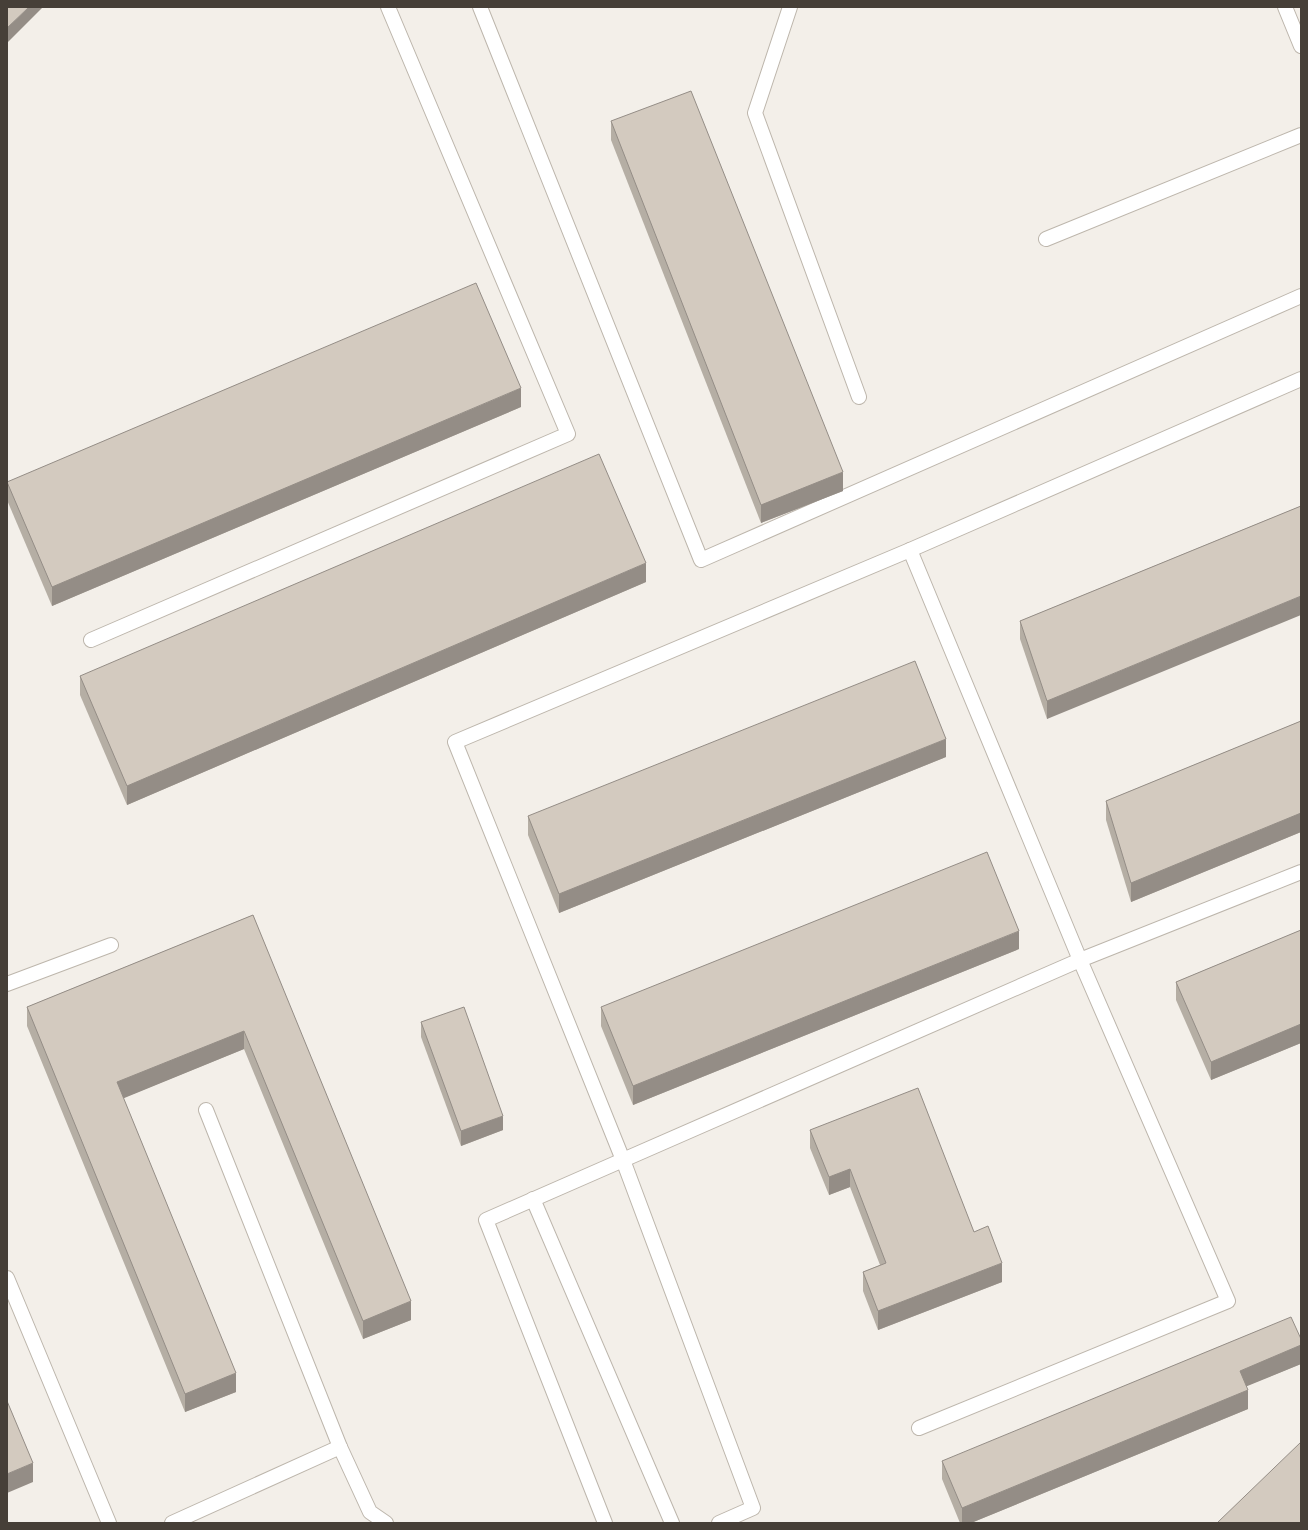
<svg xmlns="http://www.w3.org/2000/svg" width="1308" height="1530" viewBox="0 0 1308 1530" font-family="'PT Sans',sans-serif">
  <rect width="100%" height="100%" fill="#f3efe9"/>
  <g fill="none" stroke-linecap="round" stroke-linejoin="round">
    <g stroke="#bdb6ac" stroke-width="16">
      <g id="lane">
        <path d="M480 7 701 560 1301 296"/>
        <path d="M790 7 755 113 859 397"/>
        <path d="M1285 7 1301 46"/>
        <path d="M1046 239 1301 135"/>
        <path d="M1301 379 910 550 455 742 623 1160 1080 960 1301 872"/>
        <path d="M910 550 1080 960 1228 1301 919 1428"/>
        <path d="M91 640 568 434 388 7"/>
        <path d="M7 984 111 945"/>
        <path d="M206 1110 340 1447 370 1512 386 1523"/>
        <path d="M533 1199 672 1523"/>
        <path d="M7 1278 109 1523"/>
        <path d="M172 1523 340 1447"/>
        <path d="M605 1523 486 1220 623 1160 753 1508 719 1523"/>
      </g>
    </g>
    <use href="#lane" stroke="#fff" stroke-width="14"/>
  </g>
  <g fill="#b5aea4">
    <path d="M611 121 843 491 761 523 611 140Z"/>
    <path d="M521 407 52 606 7 500V482Z"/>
    <path d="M1301 506 1047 719 1020 639V621Z"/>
    <path d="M646 582 127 805 80 695V676Z"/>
    <path d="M1301 721V832L1131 902 1106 820V801Z"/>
    <path d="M946 757 559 913 528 835V816Z"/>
    <path d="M253 915 411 1320 363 1339 244 1049 123 1098 236 1392 185 1412 27 1026V1007Z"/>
    <path d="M1301 930V1043L1211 1080 1176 1000V982Z"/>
    <path d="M1019 949 633 1105 601 1026V1007Z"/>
    <path d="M421 1022 503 1130 461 1146 421 1037Z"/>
    <path d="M810 1130 974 1232 1002 1282 878 1330 863 1291V1272L880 1265 850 1187 829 1195 810 1148Z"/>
    <path d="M1301 1339V1364L1246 1386 1248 1409 971 1523H960L942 1479V1461Z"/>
  </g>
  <g fill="#948d86">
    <path d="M29 7H43L7 43V28Z"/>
    <path d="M521 388V407L52 606V587Z"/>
    <path d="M843 472V491L761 523V505Z"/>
    <path d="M646 563V582L127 805V786Z"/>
    <path d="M1301 596V615L1047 719V701Z"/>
    <path d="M946 739V757L559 913V894Z"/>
    <path d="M1301 813V832L1131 902V883Z"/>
    <path d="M1019 931V949L633 1105V1086Z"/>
    <path d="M1301 1024V1043L1211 1080V1062Z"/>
    <path d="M244 1031V1049L117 1101V1082Z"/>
    <path d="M503 1116V1130L461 1146V1131Z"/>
    <path d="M850 1169V1187L829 1195V1177Z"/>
    <path d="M1002 1263V1282L878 1330V1311Z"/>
    <path d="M411 1301V1320L363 1339V1321Z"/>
    <path d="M1301 1345V1364L1240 1389V1371Z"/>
    <path d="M236 1373V1392L185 1412V1394Z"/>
    <path d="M1248 1390V1409L971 1523H962V1508Z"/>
    <path d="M33 1463V1482L7 1493V1474Z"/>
  </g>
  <g fill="#d3cabf" stroke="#948d86">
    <path d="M7 7H29L7 28Z"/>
    <path d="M691 91 843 472 761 505 611 121Z"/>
    <path d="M476 283 521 388 52 587 7 482Z"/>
    <path d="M599 454 646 563 127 786 80 676Z"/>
    <path d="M1301 506V596L1047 701 1020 621Z"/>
    <path d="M915 661 946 739 559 894 528 816Z"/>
    <path d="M1301 721V813L1131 883 1106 801Z"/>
    <path d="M987 852 1019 931 633 1086 601 1007Z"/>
    <path d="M253 915 411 1301 363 1321 244 1031 117 1082 236 1373 185 1394 27 1007Z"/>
    <path d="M1301 930V1024L1211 1062 1176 982Z"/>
    <path d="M464 1007 503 1116 461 1131 421 1022Z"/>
    <path d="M918 1088 974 1232 988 1226 1002 1263 878 1311 863 1272 886 1263 850 1169 829 1177 810 1130Z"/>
    <path d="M1291 1317 1301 1339V1345L1240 1371 1248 1390 962 1508 942 1461Z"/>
    <path d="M7 1401 33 1463 7 1474Z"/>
    <path d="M1301 1442V1523H1217Z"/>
  </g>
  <rect width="1308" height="1530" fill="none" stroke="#463f38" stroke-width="16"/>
</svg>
